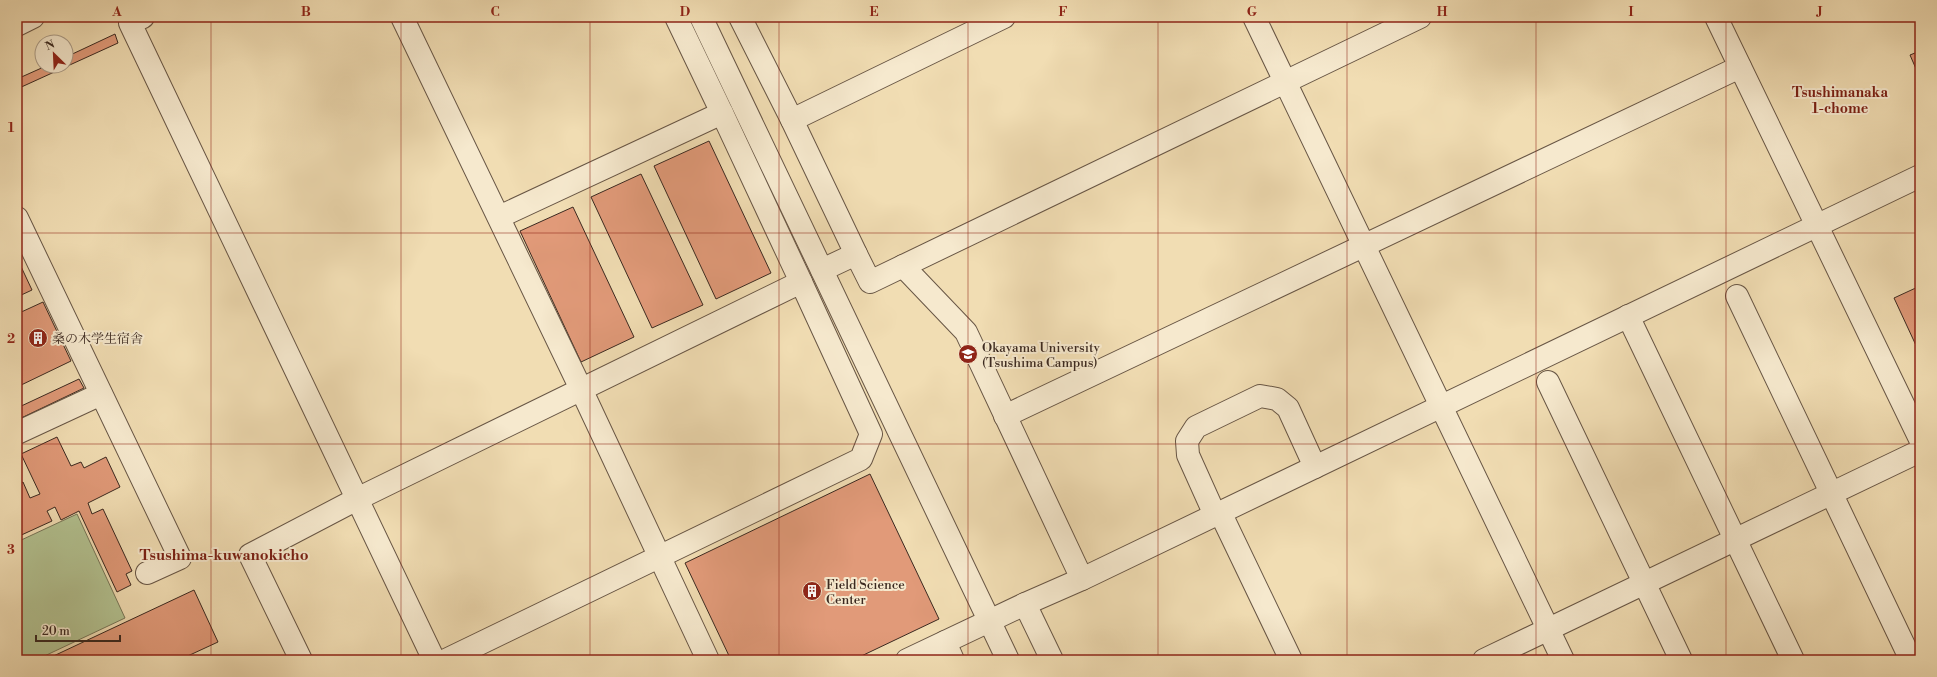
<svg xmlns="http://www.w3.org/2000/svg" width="1937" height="677" viewBox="0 0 1937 677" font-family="'Libre Bodoni','Noto Serif JP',serif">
  <rect width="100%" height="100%" fill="#f1ddb3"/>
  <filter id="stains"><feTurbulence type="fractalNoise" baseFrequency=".005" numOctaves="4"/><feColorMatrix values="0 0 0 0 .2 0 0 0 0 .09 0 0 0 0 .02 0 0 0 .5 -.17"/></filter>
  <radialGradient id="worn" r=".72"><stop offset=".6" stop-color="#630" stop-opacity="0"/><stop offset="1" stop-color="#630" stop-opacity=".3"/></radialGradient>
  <path fill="#b3c291" stroke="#777658" d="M77 514 125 618 36 660H17V542Z"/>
  <g fill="#e19a79" stroke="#3b2920">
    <path d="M115 34 118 43 17 89V79L46 66H66V57Z"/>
    <path d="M1920 51V78L1910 55Z"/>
    <path d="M709 141 771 273 716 299 654 166Z"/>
    <path d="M641 174 703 305 652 328 591 197Z"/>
    <path d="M573 207 634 337 581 362 520 231Z"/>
    <path d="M17 258 32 290 17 297Z"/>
    <path d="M1920 286V354L1894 298Z"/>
    <path d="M43 302 71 361 17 387V314Z"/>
    <path d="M79 379 84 388 17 420V408Z"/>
    <path d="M57 437 71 466 81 462 84 468 106 457 120 487 88 503 92 514 103 509 132 571 126 574 131 585 117 592 79 511 61 520 55 507 47 511 52 521 17 537V485L23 482 30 498 40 494 21 454Z"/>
    <path d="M870 474 939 619 853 660H731L685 563Z"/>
    <path d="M194 590 218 642 179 660H45Z"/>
  </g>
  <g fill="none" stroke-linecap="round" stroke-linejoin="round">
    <g stroke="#685645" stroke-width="24">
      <g id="minor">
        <path d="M143 17 130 23 434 660"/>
        <path d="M402 17 581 389 708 660"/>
        <path d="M676 17 722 113"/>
        <path d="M701 17 1008 660"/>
        <path d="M740 17 792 120 856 254 822 270"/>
        <path d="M1254 17 1563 660"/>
        <path d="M1716 17 1920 439"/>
        <path d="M17 25 33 17"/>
        <path d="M792 120 1004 17"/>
        <path d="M499 217 722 113 801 282"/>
        <path d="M17 218 180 558 147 573"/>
        <path d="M856 254 870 282 1420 17"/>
        <path d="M903 266 966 332 1082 579"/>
        <path d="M1737 296 1911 660"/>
        <path d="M1628 316 1793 660"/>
        <path d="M1548 382 1681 660"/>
        <path d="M1005 416 1740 67"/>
        <path d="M17 433 101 394"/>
        <path d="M1220 512 1291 660"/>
        <path d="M1215 515 1188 455 1187 441 1196 427 1260 396 1277 399 1288 408 1315 467"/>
        <path d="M1025 604 1052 660"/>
        <path d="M945 642 953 660"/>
        <path d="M301 660 250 555 357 499 801 282 871 434 861 459 446 660"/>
        <path d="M907 660 1025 604 1082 579 1920 176"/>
        <path d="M1484 660 1920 451"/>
      </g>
    </g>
    <use href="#minor" stroke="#f6e9ce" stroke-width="22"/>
  </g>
  <path fill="none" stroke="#8f2418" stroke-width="1" stroke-opacity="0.55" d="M211 17V660M401 17V660M590 17V660M779 17V660M968 17V660M1158 17V660M1347 17V660M1536 17V660M1726 17V660M17 233H1920M17 444H1920"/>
  <defs>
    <g id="building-disc" transform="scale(1)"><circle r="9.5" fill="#8f2418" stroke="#f6e9ce"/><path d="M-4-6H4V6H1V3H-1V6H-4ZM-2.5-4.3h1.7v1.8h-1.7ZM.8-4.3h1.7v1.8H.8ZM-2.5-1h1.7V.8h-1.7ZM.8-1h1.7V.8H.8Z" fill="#fff"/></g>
    <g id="university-disc" transform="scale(1)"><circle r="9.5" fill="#8f2418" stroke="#f6e9ce"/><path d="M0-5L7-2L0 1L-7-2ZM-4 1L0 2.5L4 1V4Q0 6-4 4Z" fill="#fff"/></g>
  </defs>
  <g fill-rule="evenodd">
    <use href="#building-disc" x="38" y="338"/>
    <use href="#university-disc" x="968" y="354"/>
    <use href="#building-disc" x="812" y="591"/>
  </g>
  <g text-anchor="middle" stroke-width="4" stroke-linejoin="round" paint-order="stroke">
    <g font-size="13" fill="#3b2920" stroke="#f6e9ce" text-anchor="start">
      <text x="52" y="343">桑の木学生宿舎</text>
      <text x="982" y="352">Okayama University<tspan x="982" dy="15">(Tsushima Campus)</tspan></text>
      <text x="826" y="589">Field Science<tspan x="826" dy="15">Center</tspan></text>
    </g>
    <g font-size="14" font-weight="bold" fill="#7a1f14" stroke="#f6e9ce">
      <text x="1840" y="97">Tsushimanaka<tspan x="1840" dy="16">1-chome</tspan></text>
    </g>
    <g font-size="15" font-weight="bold" fill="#7a1f14" stroke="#f6e9ce">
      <text x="224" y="560">Tsushima-kuwanokicho</text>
    </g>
  </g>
  <rect width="1937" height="677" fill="none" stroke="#f1ddb3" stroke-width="44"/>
  <g transform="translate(54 54) rotate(336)"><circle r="19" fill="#f6e9ce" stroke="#ab9c88"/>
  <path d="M0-3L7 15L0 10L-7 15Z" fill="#8f2418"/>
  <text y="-6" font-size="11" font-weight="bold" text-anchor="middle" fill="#3b2920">N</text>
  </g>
  <path d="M36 635v6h84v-6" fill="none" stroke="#3b2920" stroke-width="2"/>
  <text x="42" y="635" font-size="12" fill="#3b2920" stroke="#f6e9ce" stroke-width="3" paint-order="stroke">20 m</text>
  <rect x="22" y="22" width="1893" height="633" fill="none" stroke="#8f2418" stroke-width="1.5"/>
  <g font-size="13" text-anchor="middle" font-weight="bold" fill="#8f2418">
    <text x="117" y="16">A</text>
    <text x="306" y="16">B</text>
    <text x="495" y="16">C</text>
    <text x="685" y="16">D</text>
    <text x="874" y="16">E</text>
    <text x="1063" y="16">F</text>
    <text x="1252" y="16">G</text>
    <text x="1442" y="16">H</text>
    <text x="1631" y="16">I</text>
    <text x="1820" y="16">J</text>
    <text x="11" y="132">1</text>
    <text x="11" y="343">2</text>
    <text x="11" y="554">3</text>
  </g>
  <rect width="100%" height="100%" filter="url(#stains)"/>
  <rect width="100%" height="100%" fill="url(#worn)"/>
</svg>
